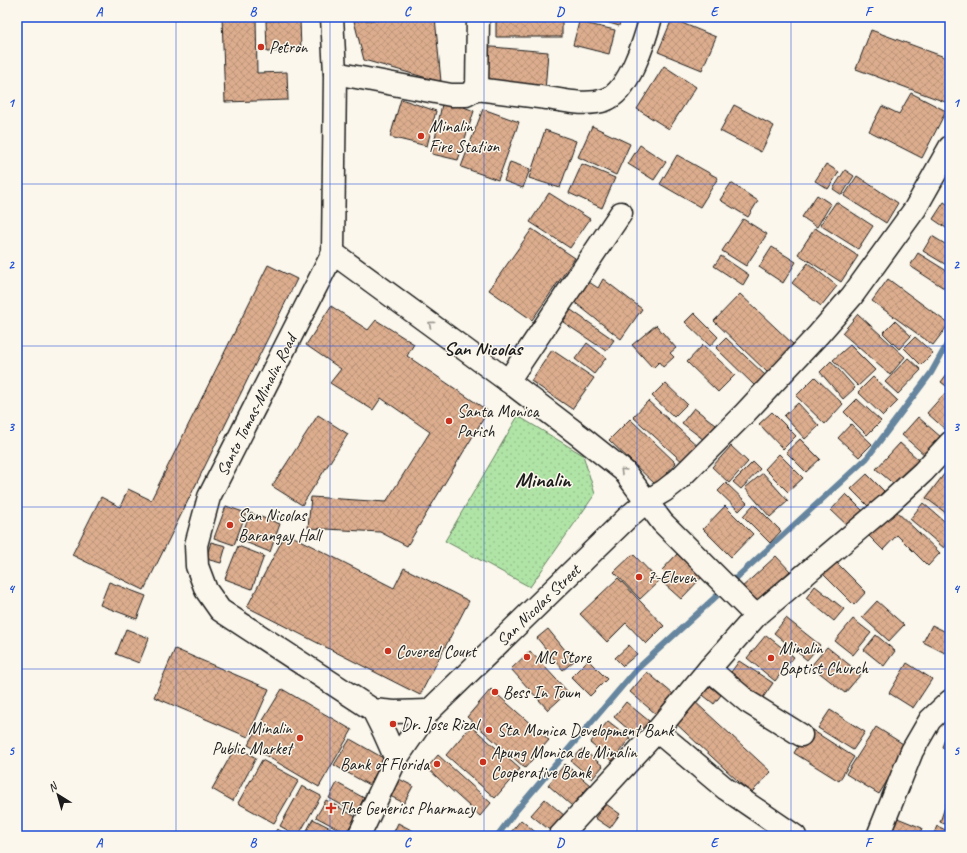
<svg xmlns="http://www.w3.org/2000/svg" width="967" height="853" viewBox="0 0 967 853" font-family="Caveat,sans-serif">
  <defs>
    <pattern id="green-dots" width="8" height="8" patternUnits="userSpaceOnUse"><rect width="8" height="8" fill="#b0e4a6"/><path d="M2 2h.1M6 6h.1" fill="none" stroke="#97c38e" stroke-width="1.8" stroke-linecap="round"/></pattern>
    <pattern id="building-cross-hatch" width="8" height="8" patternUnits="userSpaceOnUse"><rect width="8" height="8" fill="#dcad8e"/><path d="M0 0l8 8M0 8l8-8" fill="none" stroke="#bc947a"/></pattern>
  </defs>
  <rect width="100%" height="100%" fill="#fbf7ec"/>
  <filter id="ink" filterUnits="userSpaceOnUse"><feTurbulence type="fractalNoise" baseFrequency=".025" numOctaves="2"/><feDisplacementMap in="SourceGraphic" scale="8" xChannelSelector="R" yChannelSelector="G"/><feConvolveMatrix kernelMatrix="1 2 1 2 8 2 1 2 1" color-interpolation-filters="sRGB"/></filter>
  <g filter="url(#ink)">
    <path fill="#f2e1d0" d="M950 466V520L922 500Z"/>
    <path fill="url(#green-dots)" stroke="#668061" d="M518 416 583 455 595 494 530 587 445 541Z"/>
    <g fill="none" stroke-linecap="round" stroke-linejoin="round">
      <path stroke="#66859e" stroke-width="6" d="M497 836 515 812 636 670 867 458 931 373 950 339"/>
    </g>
    <g fill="url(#building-cross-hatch)" stroke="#1c1c1c">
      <path d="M222 17H256L257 73 287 72 288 100 225 102Z"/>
      <path d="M435 17 441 82 364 60 354 21Z"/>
      <rect x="496" y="17" width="66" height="20"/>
      <path d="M590 17H621L619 26Z"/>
      <path d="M672 19 716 37 702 70 658 52Z"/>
      <path d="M300 20 301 50 267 52 266 21Z"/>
      <path d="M579 22 615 30 609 54 573 45Z"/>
      <path d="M871 30 950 59V98L948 103 856 69Z"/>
      <path d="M481 46 548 52 545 91 477 85Z"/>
      <path d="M664 66 696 87 669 129 637 109Z"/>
      <path d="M911 93 946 111 922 158 869 131 882 106 899 114Z"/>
      <path d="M401 99 436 111 427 146 390 137Z"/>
      <path d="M443 99 474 111 458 160 432 154Z"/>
      <path d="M734 105 774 126 761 152 720 131Z"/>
      <path d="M483 109 519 122 498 180 461 167Z"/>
      <path d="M592 126 630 144 616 175 578 157Z"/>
      <path d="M545 130 576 141 560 188 529 178Z"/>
      <path d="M640 145 666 162 654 180 628 164Z"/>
      <path d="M677 155 718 178 700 207 660 184Z"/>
      <path d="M510 162 530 169 523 188 504 181Z"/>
      <path d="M582 164 615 178 602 208 569 193Z"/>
      <path d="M826 164 839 172 828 189 815 181Z"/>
      <path d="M845 170 854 176 842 195 833 189Z"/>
      <path d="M857 176 898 203 886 223 844 196Z"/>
      <path d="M731 183 758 201 748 217 720 200Z"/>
      <path d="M549 193 590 219 570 248 530 222Z"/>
      <path d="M817 195 831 204 817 227 802 217Z"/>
      <path d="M836 202 873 226 858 249 820 225Z"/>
      <path d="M944 202 950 206 949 230 933 219Z"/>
      <path d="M743 219 767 234 746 266 722 251Z"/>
      <path d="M815 228 858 256 841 282 798 254Z"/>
      <path d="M532 229 575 258 532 320 489 290Z"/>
      <path d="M932 236 950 247V262L948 266 923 251Z"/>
      <path d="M772 247 796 262 783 283 759 267Z"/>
      <path d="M918 253 950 273V292L910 266Z"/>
      <path d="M721 256 749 275 743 285 714 266Z"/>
      <path d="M808 263 837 286 821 306 792 283Z"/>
      <path d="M268 265 297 279 144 590 72 555 101 497 120 507 128 489 151 500Z"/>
      <path d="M583 278 598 288 603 279 642 309 621 339 568 297Z"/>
      <path d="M888 279 949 324 933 345 872 301Z"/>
      <path d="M740 294 794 345 767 372 714 321Z"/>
      <path d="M331 306 368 330 376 320 414 344 407 356 488 411 407 546 380 532 308 528 311 497 386 502 430 432 381 398 373 410 330 383 341 369 306 345Z"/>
      <path d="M571 310 614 340 606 351 563 322Z"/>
      <path d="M694 313 718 337 710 346 685 322Z"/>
      <path d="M858 314 905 357 890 375 842 333Z"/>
      <path d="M895 321 911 336 899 349 883 333Z"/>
      <path d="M656 325 676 348 670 353 674 357 663 367 659 362 653 368 632 345Z"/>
      <path d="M915 337 933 353 921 365 904 348Z"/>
      <path d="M726 338 766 376 756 387 716 348Z"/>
      <path d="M587 343 606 358 594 374 575 359Z"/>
      <path d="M703 345 735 375 718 392 687 362Z"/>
      <path d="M850 345 875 370 858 386 833 360Z"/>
      <path d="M552 350 594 378 572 409 531 381Z"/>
      <path d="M908 358 921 370 898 394 885 382Z"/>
      <path d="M831 361 855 388 843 399 820 372Z"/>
      <path d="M950 370V389L941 382Z"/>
      <path d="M815 377 843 404 825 424 796 396Z"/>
      <path d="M873 377 898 401 883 416 858 392Z"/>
      <path d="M665 383 687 404 674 417 652 396Z"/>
      <path d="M944 394 950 399V426L946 430 927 413Z"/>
      <path d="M857 399 881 421 867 435 844 412Z"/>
      <path d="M648 401 700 448 685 464 633 417Z"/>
      <path d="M798 403 819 426 805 439 784 416Z"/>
      <path d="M694 408 716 425 704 440 682 423Z"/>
      <path d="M772 412 796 436 783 449 759 424Z"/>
      <path d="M318 415 348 434 302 505 272 486Z"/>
      <path d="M918 417 942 438 926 456 902 435Z"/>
      <path d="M630 419 676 463 656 485 609 440Z"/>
      <path d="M851 424 872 444 859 457 838 438Z"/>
      <path d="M800 439 820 459 806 472 786 452Z"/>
      <path d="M900 443 919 460 896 486 876 469Z"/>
      <path d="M731 446 748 462 729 483 712 467Z"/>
      <path d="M779 454 803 478 788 492 765 469Z"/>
      <path d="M753 462 760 469 741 489 733 482Z"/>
      <path d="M763 473 788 501 770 517 745 488Z"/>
      <path d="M945 473 950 477V516L926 498Z"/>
      <path d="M867 474 884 491 869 507 851 489Z"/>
      <path d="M726 483 747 503 739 511 718 491Z"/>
      <path d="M846 494 864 512 849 527 831 510Z"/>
      <path d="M923 503 950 526V541L944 548 910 519Z"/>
      <path d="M754 504 781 531 770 543 743 516Z"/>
      <path d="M226 506 246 513 234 545 214 538Z"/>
      <path d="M725 506 753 534 731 557 703 529Z"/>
      <path d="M894 509 940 553 928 566 897 535 883 550 868 535Z"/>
      <path d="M250 513 280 524 270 552 240 540Z"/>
      <path d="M286 533 394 588 404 568 469 601 420 695 247 607Z"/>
      <path d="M211 542 226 546 221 563 206 559Z"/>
      <path d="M238 546 264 556 252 589 225 579Z"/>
      <path d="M633 554 659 581 640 599 614 572Z"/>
      <path d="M677 554 702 577 681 599 662 582 668 576 662 570Z"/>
      <path d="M776 556 790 571 755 605 740 589Z"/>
      <path d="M835 561 866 592 854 605 823 574Z"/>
      <path d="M618 578 664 626 646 644 626 623 607 642 580 614Z"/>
      <path d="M109 582 146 596 137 619 100 605Z"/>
      <path d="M815 586 844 609 834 621 806 598Z"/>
      <path d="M877 601 904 625 889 641 862 617Z"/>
      <path d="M786 618 820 645 807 660 774 633Z"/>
      <path d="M853 619 871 633 853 655 835 641Z"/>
      <path d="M932 625 950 634V644L945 653 923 642Z"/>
      <path d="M126 629 149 638 139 663 116 654Z"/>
      <path d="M548 629 574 661 563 670 537 638Z"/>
      <path d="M766 635 794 657 775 681 747 658Z"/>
      <path d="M876 635 895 651 884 666 864 650Z"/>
      <path d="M629 645 637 654 623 666 615 658Z"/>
      <path d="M827 647 861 674 845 693 811 666Z"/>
      <path d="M175 649 269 689 248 737 154 697Z"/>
      <path d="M530 651 568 692 548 710 511 669Z"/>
      <path d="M588 660 607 679 590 696 571 677Z"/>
      <path d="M739 661 773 683 760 702 726 679Z"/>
      <path d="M907 663 932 679 913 708 889 693Z"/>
      <path d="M647 672 673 694 656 714 630 692Z"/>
      <path d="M705 682 721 695 714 704 698 691Z"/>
      <path d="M282 689 352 730 319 787 248 745Z"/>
      <path d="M491 689 549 740 525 768 467 717Z"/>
      <path d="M692 699 771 772 751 793 672 720Z"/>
      <path d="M626 702 649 721 636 736 614 717Z"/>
      <path d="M830 710 865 732 853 750 818 728Z"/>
      <path d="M608 721 630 738 612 761 590 743Z"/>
      <path d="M471 726 520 769 495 798 446 755Z"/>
      <path d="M876 727 908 747 879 794 846 774Z"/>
      <path d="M809 728 854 757 839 781 794 753Z"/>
      <path d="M949 729 950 730V751L942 747Z"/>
      <path d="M350 739 385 759 369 785 334 765Z"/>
      <path d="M236 746 256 758 233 801 212 789Z"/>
      <path d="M582 749 603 766 592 779 571 761Z"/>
      <path d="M438 755 491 803 480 816 427 768Z"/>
      <path d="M262 760 299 780 274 823 238 803Z"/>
      <path d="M565 764 590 785 572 806 548 785Z"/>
      <path d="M399 779 413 786 404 803 390 796Z"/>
      <path d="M337 783 364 798 356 813 329 798Z"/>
      <path d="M302 786 321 796 298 836 280 826Z"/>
      <path d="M950 792V826L940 822Z"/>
      <path d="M545 799 565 816 552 832 531 815Z"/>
      <path d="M326 800 356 817 346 833 316 817Z"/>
      <path d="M606 804 620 814 610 828 595 818Z"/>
      <path d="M895 817 922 828 919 836H887Z"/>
      <path d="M313 819 344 835 343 836H304Z"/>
      <path d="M521 820 540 836H516L511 832Z"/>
      <path d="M398 823 419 834 418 836H392Z"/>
      <path d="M937 826 950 832V836H933Z"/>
      <path d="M277 829 290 836H273Z"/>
    </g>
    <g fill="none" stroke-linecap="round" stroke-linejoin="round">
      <g stroke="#1c1c1c" stroke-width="25">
        <g id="minor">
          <path d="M332 17 335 73 333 253 209 497 196 545 197 566 206 590 220 610 373 710 394 712 429 711"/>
          <path d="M335 73 451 95H466L477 89C500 92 524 95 547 98 566 101 586 106 605 100 629 92 645 40 651 17"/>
          <path d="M477 89 478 17"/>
          <path d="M333 253 508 381 580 436 624 471 662 522 756 616"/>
          <path d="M508 381 621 213"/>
          <path d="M709 669 748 702 801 735"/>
          <path d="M373 710 384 732 396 759"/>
          <path d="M657 731 726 789 795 836"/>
          <path d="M359 836 396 759 429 711 627 518 647 501 664 491 678 480 745 413 818 335 852 296 915 209 950 147"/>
          <path d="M560 836 657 731 709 669 756 616 886 506 923 472 950 443"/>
          <path d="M878 836 912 751 930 720 950 701"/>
        </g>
      </g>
      <use href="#minor" stroke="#fbf7ec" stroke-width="22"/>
    </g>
    <defs><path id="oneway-chevron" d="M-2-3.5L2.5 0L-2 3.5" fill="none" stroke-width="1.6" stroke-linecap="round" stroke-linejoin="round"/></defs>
    <g stroke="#97948e">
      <use href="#oneway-chevron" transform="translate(431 324) rotate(-144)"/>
      <use href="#oneway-chevron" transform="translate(623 471) rotate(-135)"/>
    </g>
  </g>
  <path fill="none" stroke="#1d4ed8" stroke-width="1" stroke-opacity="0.55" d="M176 17V836M330 17V836M484 17V836M637 17V836M791 17V836M17 184H950M17 346H950M17 507H950M17 669H950"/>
  <g fill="#c8321e" stroke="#fbf7ec" stroke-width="1.5">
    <circle cx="261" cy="47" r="4"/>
    <circle cx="421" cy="136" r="4"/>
    <circle cx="449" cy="421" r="4"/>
    <circle cx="230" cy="525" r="4"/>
    <circle cx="639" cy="577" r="4"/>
    <circle cx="388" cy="651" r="4"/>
    <circle cx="527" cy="657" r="4"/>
    <circle cx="771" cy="658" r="4"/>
    <circle cx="495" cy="692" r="4"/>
    <circle cx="393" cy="724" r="4"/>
    <circle cx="489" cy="730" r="4"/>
    <circle cx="300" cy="738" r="4"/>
    <circle cx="483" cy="762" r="4"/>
    <circle cx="437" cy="764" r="4"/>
    <path d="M329 802h4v4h4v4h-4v4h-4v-4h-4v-4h4z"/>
  </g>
  <g text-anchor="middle" stroke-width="3" stroke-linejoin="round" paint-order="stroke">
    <g font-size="17" fill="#1c1c1c" stroke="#fbf7ec" text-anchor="start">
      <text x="269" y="53">Petron</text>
      <text x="429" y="132">Minalin<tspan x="429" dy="20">Fire Station</tspan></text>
      <text x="457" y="417">Santa Monica<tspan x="457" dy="20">Parish</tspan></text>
      <text x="238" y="521">San Nicolas<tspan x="238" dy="20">Barangay Hall</tspan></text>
      <text x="647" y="583">7-Eleven</text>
      <text x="779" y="654">Minalin<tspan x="779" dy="20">Baptist Church</tspan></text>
      <text x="396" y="657">Covered Court</text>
      <text x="535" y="663">MC Store</text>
      <text x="503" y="698">Bess In Town</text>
      <text x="401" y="730">Dr. Jose Rizal</text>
      <text x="292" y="734" text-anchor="end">Minalin<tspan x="292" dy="20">Public Market</tspan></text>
      <text x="497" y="736">Sta Monica Development Bank</text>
      <text x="491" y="758">Apung Monica de Minalin<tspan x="491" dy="20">Cooperative Bank</tspan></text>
      <text x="429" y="770" text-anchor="end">Bank of Florida</text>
      <text x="339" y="814">The Generics Pharmacy</text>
    </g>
    <g font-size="17" fill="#1c1c1c" stroke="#fbf7ec">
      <text transform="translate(256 405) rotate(-63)" y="6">Santo Tomas-Minalin Road</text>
      <text transform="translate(538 605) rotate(-44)" y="6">San Nicolas Street</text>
    </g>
    <g font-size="19" font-weight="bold" fill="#1c1c1c" stroke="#fbf7ec">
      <text x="483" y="355">San Nicolas</text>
    </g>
    <g font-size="21" font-weight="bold" fill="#1c1c1c" stroke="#fbf7ec">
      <text x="543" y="487">Minalin</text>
    </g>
  </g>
  <rect width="967" height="853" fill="none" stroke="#fbf7ec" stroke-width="44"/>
  <g transform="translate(58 795) rotate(323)" stroke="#fbf7ec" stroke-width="3" paint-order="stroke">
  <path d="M0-3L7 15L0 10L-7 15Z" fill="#1c1c1c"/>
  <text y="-6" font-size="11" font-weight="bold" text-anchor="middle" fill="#1c1c1c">N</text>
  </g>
  <rect x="22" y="22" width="923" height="809" fill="none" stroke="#1d4ed8" stroke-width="1.5"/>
  <g font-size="13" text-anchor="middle" font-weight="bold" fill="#1d4ed8">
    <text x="99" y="16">A</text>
    <text x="253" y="16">B</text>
    <text x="407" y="16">C</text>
    <text x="560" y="16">D</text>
    <text x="714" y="16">E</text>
    <text x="868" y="16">F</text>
    <text x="11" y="107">1</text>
    <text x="956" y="107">1</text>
    <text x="11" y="269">2</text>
    <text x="956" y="269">2</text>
    <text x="11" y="431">3</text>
    <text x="956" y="431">3</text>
    <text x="11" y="593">4</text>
    <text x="956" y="593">4</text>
    <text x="11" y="755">5</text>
    <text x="956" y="755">5</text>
    <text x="99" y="847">A</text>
    <text x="253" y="847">B</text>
    <text x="407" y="847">C</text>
    <text x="560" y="847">D</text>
    <text x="714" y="847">E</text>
    <text x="868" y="847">F</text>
  </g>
</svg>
